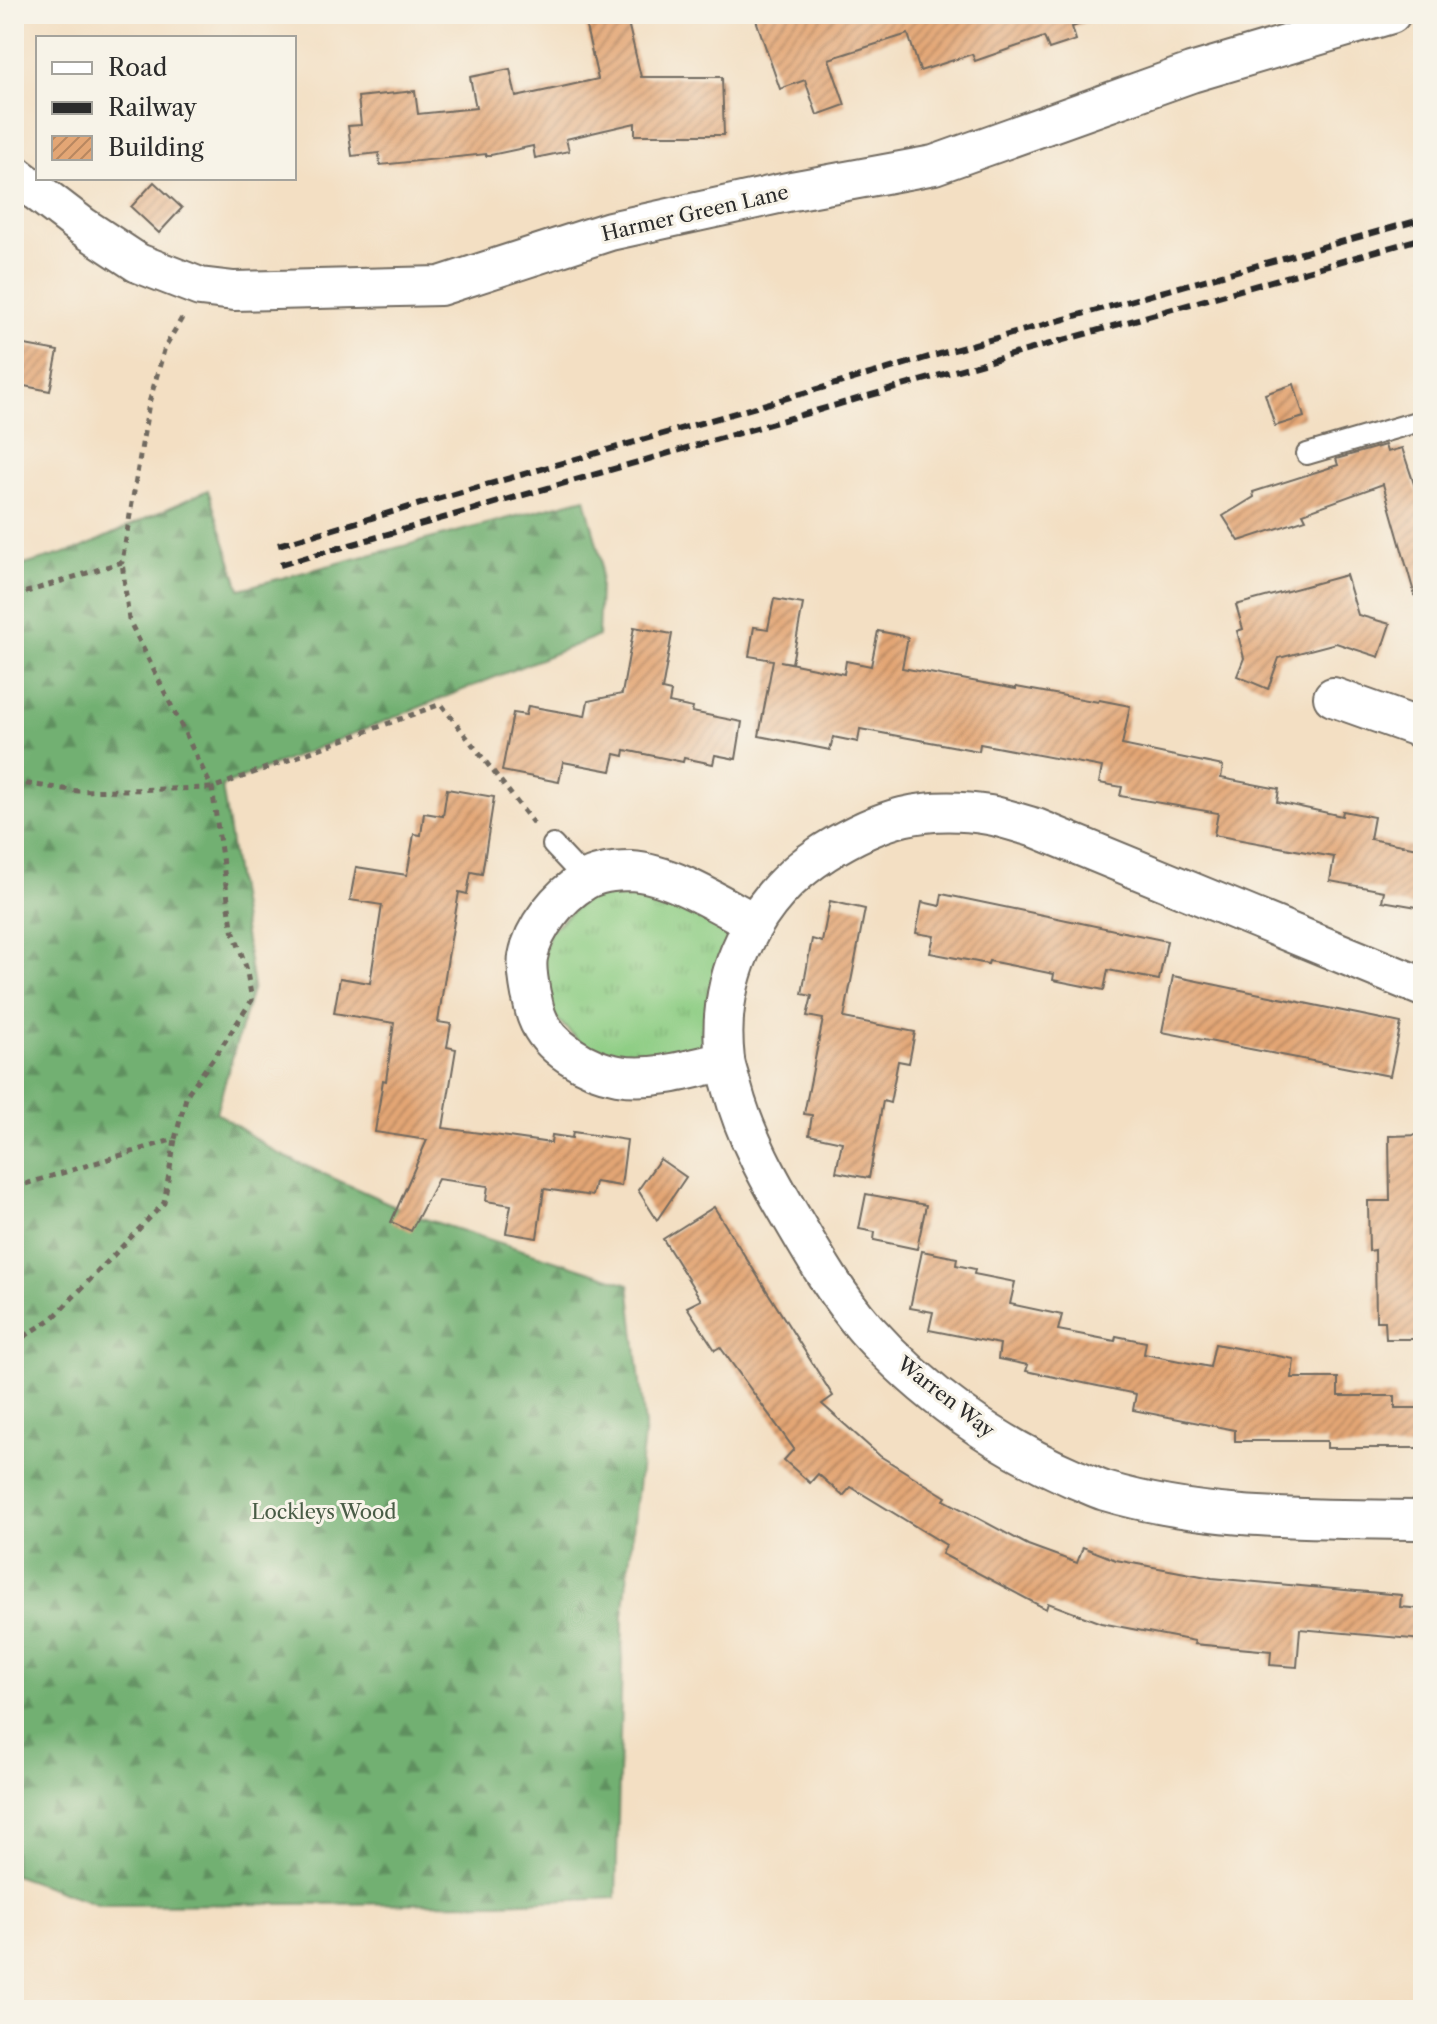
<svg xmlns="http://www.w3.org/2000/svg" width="1437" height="2024" viewBox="0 0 1437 2024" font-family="'Libre Caslon Text',serif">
  <defs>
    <pattern id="grass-tufts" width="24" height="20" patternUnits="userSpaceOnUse" patternTransform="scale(2)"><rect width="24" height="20" fill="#8ecd84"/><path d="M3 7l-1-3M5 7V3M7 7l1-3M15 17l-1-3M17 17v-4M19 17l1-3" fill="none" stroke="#7bb072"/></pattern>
    <pattern id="forest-firs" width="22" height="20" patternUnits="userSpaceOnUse" patternTransform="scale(2)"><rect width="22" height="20" fill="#72b072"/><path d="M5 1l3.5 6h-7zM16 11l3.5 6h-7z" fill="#5e8f5e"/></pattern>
    <pattern id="building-hatch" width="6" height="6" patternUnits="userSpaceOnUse" patternTransform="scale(2)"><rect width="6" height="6" fill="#e3a675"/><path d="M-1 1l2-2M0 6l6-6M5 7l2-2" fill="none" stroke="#b88760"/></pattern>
  </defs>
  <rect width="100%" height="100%" fill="#f7f3e8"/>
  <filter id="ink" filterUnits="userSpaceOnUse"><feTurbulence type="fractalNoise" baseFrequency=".0125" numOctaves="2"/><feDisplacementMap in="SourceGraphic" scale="16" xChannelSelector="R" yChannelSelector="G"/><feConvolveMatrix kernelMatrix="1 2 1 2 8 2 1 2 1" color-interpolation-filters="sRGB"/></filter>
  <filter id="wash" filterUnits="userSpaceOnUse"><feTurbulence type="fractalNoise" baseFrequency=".006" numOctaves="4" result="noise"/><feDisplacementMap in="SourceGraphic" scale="32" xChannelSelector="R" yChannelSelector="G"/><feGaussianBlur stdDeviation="1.8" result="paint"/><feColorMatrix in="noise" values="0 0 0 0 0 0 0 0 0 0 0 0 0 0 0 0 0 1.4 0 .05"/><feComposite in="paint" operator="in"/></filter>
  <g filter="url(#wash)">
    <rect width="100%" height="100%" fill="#f3dfc3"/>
    <path fill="url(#grass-tufts)" stroke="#5c7c58" stroke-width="2" d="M641 883 726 928 729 941 712 1042 704 1051 655 1062 592 1054 550 1012 541 961 550 931 589 896Z"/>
    <path fill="url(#forest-firs)" stroke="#4e6e4e" stroke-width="2" d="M208 490 240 589 585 498 601 560 598 636 222 786 253 987 216 1112 277 1153 422 1218 629 1284 645 1427 623 1615 616 1898 499 1903 100 1905 14 1875V568L82 548Z"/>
    <g id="blocks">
      <g fill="url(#building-hatch)">
        <path d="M583 14H626L641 77H722L724 135H635V123L566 139 569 151 535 158 533 146 486 156V154L380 165 379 153 352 156 348 126 361 125 358 97 415 91 418 114 476 108 470 77 510 69 516 97 598 79Z"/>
        <path d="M754 14H1097L1098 18 1072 27 1076 40 1049 49 1044 37 975 61 972 54 920 71 908 34 829 59 845 105 817 115 805 80 780 89Z"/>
        <path d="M154 182 182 208 159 233 131 207Z"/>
        <path d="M14 343 58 351 50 391 14 384Z"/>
        <path d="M1294 384 1304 417 1275 426 1265 394Z"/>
        <path d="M1385 445 1387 452 1402 448 1423 511V595L1415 596 1383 484 1303 513 1306 519 1239 541 1223 516 1254 497 1253 492 1338 465 1336 459Z"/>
        <path d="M1346 575 1358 615 1390 624 1379 657 1336 643 1279 658 1268 689 1237 676 1244 658 1237 631 1243 629 1236 605Z"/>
        <path d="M774 599 803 604 792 663 780 661 844 674 846 661 871 666 878 631 908 637 902 668 1016 689V687L1098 702 1099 700 1130 706 1122 745 1223 766 1221 778 1279 789 1277 802 1342 816 1343 811 1374 817 1370 839 1423 849V908L1382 901 1384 891 1330 881 1334 857 1214 835 1218 813 1120 796 1122 787 1099 783 1102 767 980 744 979 751 860 729 858 742 833 737 830 750 759 736 773 660 749 656 754 627 768 629Z"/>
        <path d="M634 627 672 634 662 690 671 692 669 703 693 708 692 712 742 722 736 759 715 755 713 764 684 758 683 762 625 750 624 756 615 754 611 771 563 762 559 782 502 771 513 713 526 715 528 706 585 716 588 701 622 694Z"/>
        <path d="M447 789 494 797 482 874 471 872 467 894 459 892 448 957 438 1022 451 1024 447 1047 456 1049 443 1128 551 1143 552 1135 572 1138 573 1132 627 1140 621 1186 595 1182 592 1196 544 1189 537 1238 506 1233 511 1205 486 1201 488 1186 438 1179 411 1231 391 1222 427 1140 375 1132 383 1080 386 1081 394 1023 334 1013 340 978 370 983 382 905 350 900 356 867 407 875 414 834 421 835 424 813 443 816Z"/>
        <path d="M942 894 1167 941 1159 980 1108 970 1104 990 1053 980 1054 974 989 961 988 964 930 953 934 936 916 933 922 902 940 906Z"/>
        <path d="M830 901 865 909 844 1018 915 1032 909 1063 898 1061 890 1103 883 1101 869 1178 836 1172 842 1142 809 1135 812 1115 804 1114 823 1019 807 1016 812 996 802 994 812 939 822 942Z"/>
        <path d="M1173 976 1401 1023 1390 1076 1162 1032Z"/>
        <path d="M1423 1135V1339H1386L1385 1321H1376L1375 1250 1369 1251 1368 1201H1390L1389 1136Z"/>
        <path d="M660 1159 686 1177 657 1220 638 1190Z"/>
        <path d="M866 1194 926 1205 917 1249 874 1240 875 1232 859 1229Z"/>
        <path d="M714 1207 833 1396 822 1404 880 1456 946 1497 944 1500 1028 1545 1077 1563 1083 1547 1116 1560 1212 1578 1401 1595 1400 1607 1423 1609V1640L1300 1629 1297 1667 1270 1665 1271 1651 1194 1644 1195 1641 1101 1623 1048 1603 1046 1609 942 1554 946 1545 851 1487 843 1496 818 1474 810 1483 784 1460 794 1449 720 1347 715 1350 687 1307 701 1300 663 1239Z"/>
        <path d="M922 1251 957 1258 956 1265 975 1269 974 1274 1015 1282 1010 1304 1062 1315 1058 1330 1115 1341 1116 1336 1146 1342 1144 1354 1210 1367 1215 1344 1294 1359 1292 1378H1338V1396H1395V1408H1423V1448H1327V1441H1235V1430L1133 1410 1136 1394 1026 1371 1028 1365 998 1359 1000 1344 929 1330 933 1312 910 1308Z"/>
      </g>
    </g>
  </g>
  <g filter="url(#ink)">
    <use href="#blocks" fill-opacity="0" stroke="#716a60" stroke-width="2"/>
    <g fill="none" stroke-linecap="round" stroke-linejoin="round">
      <g stroke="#716a60" stroke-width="24">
        <g id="service">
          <path d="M1307 454 1423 420"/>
          <path d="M553 845 585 879"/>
        </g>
      </g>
      <g stroke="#716a60" stroke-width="42">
        <g id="minor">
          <path d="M14 174 82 226 138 263 200 287 234 291 440 286 610 231 792 191 934 165 1191 73 1391 14"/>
          <path d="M1333 697 1423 729"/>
          <path d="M1423 987 1036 828C1021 824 1005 818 989 815 925 804 879 818 825 852 754 897 715 976 725 1060 726 1069 730 1078 732 1087 745 1137 770 1181 796 1225 817 1261 838 1297 866 1329 923 1393 995 1444 1073 1478 1084 1482 1095 1488 1105 1491 1208 1522 1317 1518 1423 1520"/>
          <path d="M725 1061C691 1069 653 1081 618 1075 587 1070 548 1047 537 1017 534 1010 533 1001 531 994 529 983 526 968 528 957 533 928 559 896 584 881 597 873 615 871 631 871 670 873 719 904 753 922"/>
        </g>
      </g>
      <g stroke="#716a60" stroke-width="5" stroke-dasharray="6 6" stroke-linecap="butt">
        <path d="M14 596 122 562 149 403 165 347 182 318"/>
        <path d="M14 782 78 791 212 788 441 704 537 828"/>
        <path d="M14 1186 22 1185 175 1139 187 1094 218 1052 252 1000 246 967 232 927 212 788 129 620 122 562"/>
        <path d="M14 1343 53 1318 164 1203 175 1139"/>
      </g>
      <use href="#service" stroke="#fff" stroke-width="20"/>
      <use href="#minor" stroke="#fff" stroke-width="38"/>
      <g stroke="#2b2b2b" stroke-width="6" stroke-dasharray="12 6" stroke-linecap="butt">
        <path d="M278 545 950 351 1423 219"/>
        <path d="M280 565 951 372 1423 238"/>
      </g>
    </g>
  </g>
  <g text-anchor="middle" stroke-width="6" stroke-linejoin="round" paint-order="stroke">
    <g font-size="20" fill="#2b2b2b" stroke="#f7f3e8">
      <text transform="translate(695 213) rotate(-13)" y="7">Harmer Green Lane</text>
      <text transform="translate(946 1397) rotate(38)" y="7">Warren Way</text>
    </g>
    <g font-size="20" fill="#495c46" stroke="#f7f3e8">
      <text x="324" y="1519">Lockleys Wood</text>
    </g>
  </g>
  <rect width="1437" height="2024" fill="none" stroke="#f7f3e8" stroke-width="48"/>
  <rect x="36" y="36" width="260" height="144" fill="#f7f3e8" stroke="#a5a39c" stroke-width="2"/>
  <rect x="52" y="62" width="40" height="12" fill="#ffffff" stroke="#a5a39c" stroke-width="2"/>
  <text x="108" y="76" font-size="24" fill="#2b2b2b">Road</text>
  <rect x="52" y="102" width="40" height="12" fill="#2b2b2b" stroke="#a5a39c" stroke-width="2"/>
  <text x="108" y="116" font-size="24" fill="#2b2b2b">Railway</text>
  <rect x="52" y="136" width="40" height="24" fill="url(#building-hatch)" stroke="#a5a39c" stroke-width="2"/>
  <text x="108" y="156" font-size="24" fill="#2b2b2b">Building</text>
</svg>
